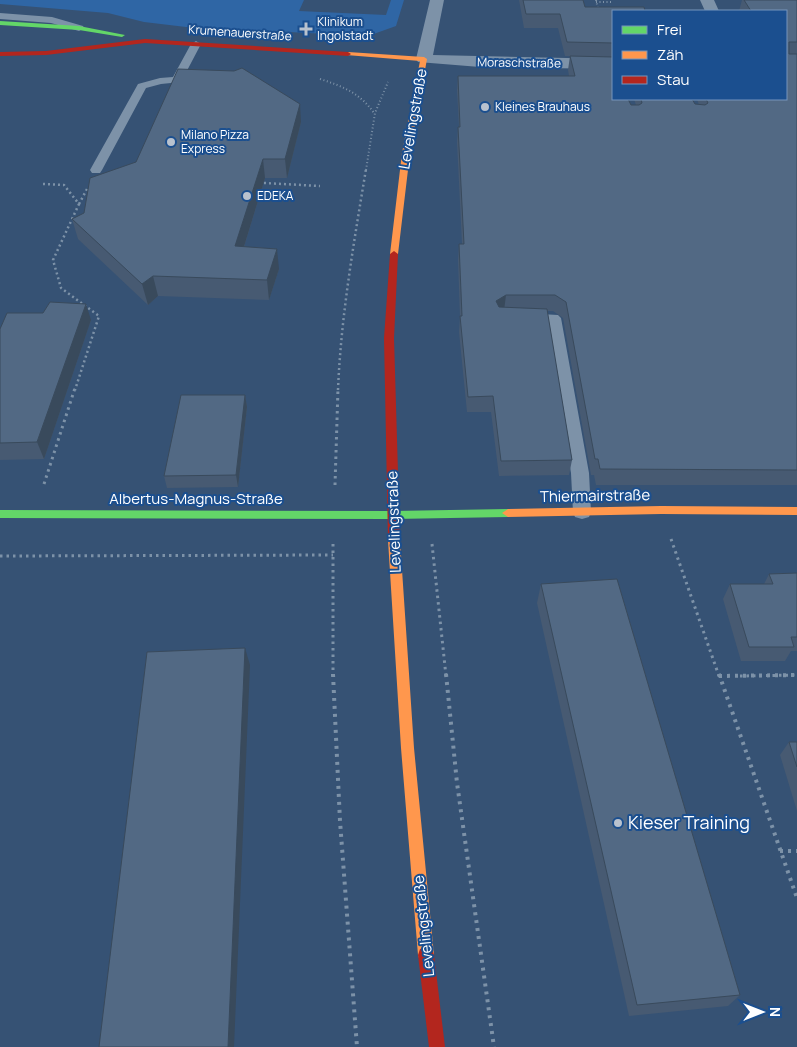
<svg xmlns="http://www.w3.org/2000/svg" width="797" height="1047" viewBox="0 0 797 1047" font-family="Manrope,sans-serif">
  <rect width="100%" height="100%" fill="#365274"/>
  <path fill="#2f66a5" d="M0 0H304L299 11 386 15 391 0H404L396 26 368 36 186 27 144 22 108 13 0 4Z"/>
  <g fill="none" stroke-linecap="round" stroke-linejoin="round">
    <g stroke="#7d92a8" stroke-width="2" stroke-dasharray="1 2.5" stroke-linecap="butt">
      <path d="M596 0 598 9"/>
      <path d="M596 2H611"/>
      <path d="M320 79C342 86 360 93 374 113"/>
      <path d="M366 170 375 113 388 82"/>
    </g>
    <g stroke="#7d92a8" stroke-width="2.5" stroke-dasharray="2 3" stroke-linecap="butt">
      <path d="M264 183 320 186"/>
      <path d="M43 184 64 185 79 204 53 260 61 288 99 316 75 390"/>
      <path d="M79 204 87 189"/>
      <path d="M338 390C341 315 354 242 366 169"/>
    </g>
    <g stroke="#7d92a8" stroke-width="3" stroke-dasharray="2.5 4" stroke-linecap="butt">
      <path d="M44 484 75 388"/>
      <path d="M335 485 338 388"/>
      <path d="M671 539 719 676"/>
      <path d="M333 544V676"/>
      <path d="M432 544 446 676"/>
      <path d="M0 556 333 555"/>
      <path d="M740 676 797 675"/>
    </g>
    <g stroke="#7d92a8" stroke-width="4" stroke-dasharray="3 5" stroke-linecap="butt">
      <path d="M333 674 340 821 357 1047"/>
      <path d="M446 674 457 783 494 1047"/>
      <path d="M719 674 797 898"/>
      <path d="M719 676 797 675"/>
      <path d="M780 851H797"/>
    </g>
    <g fill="#7d92a8" fill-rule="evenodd">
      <path d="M0 13 52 17 83 26 84 28 79 31 51 23 0 19Z"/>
      <path d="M196 41 201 44 181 82 161 84 146 88 102 170 100 173H92L90 170 138 84 160 78 173 77 191 44Z"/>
      <path d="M522 313 558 315 561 318 589 473 591 512 589 517 582 519 575 517 573 512 571 473 546 323 517 321 514 318 517 315Z"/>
    </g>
    <g fill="#7d92a8" fill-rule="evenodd">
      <path d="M430 0H444L433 55 613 59V69L480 67 418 62 416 59Z"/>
      <path d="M700 0H714L719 11H705Z"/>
    </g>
    <g fill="#63d668" fill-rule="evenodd">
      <path d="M0 21 79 26 125 35 122 37 79 30 0 25Z"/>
      <path d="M508 509 514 513 508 517 393 519 0 518V510L393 511Z"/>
    </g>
    <g fill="#ff974d" fill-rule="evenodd">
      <path d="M348 52 424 57 427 59 410 153 398 254 394 257 390 254 402 153 420 61 346 55 345 54Z"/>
      <path d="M661 506 797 507V515L661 514 508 517 502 513 508 509Z"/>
      <path d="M394 536 398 537 400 540 414 748 434 955 432 961 426 963 420 961 418 955 401 748 388 540 390 537Z"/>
    </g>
    <g fill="#b3261e" fill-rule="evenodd">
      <path d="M145 39 348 52 351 54 348 56 145 43 46 55 0 56V52L46 51Z"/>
      <path d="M394 251 398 254 394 338 400 540 398 543H390L388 540 384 338 390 254Z"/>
      <path d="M426 947 432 949 434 955 445 1047H429L418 955 420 949Z"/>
    </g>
  </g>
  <g fill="#475a72">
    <path d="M519 0H583L585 7 613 11V99L631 105H636L634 99H692L695 104 699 105 697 99H786V11H739L742 0H797V485H596L594 475H591L563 318 553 311H547L572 460 569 475 499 476 491 412H467L459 332 460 317 458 260 459 244H462L457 142 458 127H459L457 90 458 76H569L568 70 570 56H565L558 28H524Z"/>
    <path d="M301 122 287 178H265L244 247 279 269 269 300 158 296 148 305 78 239 72 219Z"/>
    <path d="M91 320 44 459 0 460V329Z"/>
    <path d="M245 395 247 407 238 487 167 488 164 476Z"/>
    <path d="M797 573V651H791L785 661H741L723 599 730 584H764L769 574Z"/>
    <path d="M541 584 740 995 728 1006 629 1016 537 603Z"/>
    <path d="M789 742H797V811L780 755Z"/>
  </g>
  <g fill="#394a5c">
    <path d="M300 104 301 122 287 178 285 159Z"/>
    <path d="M263 159 265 178 238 266 235 246Z"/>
    <path d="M277 249 279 269 269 300 267 280Z"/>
    <path d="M153 276 158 296 148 305 142 284Z"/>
    <path d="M506 295 504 311 495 317 496 301Z"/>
    <path d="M86 304 91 320 44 459 37 442Z"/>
    <path d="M245 395 247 407 238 487 236 475Z"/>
    <path d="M245 648 250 665 234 1047H228Z"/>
  </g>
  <g fill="#526984" stroke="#394a5c">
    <path d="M523 0H583L585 7H644L645 11H613V43L567 42 560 14H526Z"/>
    <path d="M744 0H797V42H789V54H797V470L600 469 598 459H595L566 302 555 295H506L496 301 499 307 547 309 572 460 501 461 493 396 468 397 460 316H462L459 244H464L458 127H460L458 76H575L570 56 613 57V99H628L631 105H639L642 103 641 99H692L695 104 705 105 708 103 706 99H786V11H751Z"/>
    <path d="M242 68 300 104 285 159H263L235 246 277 249 267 280 153 276 142 284 72 219 84 213 90 178 136 162 178 69 234 71Z"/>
    <path d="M50 302 86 304 37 442 0 443V329L7 313H43Z"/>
    <path d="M181 395H245L236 475 164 476Z"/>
    <path d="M797 573V637H791L794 647H749L730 584H773L769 574Z"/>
    <path d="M617 579 740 995 637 1005 541 584Z"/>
    <path d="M245 648 228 1047H99L147 652Z"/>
    <path d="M789 742H797V767Z"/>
  </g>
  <g fill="#b9c2ce" stroke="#1b4f8f" stroke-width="2">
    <path d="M303.5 21.5h5v5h5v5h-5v5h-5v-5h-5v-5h5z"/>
    <circle cx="485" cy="107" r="5"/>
    <circle cx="171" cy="142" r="5"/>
    <circle cx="247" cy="196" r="5"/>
    <circle cx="618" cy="823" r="5"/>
  </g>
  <g text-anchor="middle" stroke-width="4" stroke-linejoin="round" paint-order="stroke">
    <g font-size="12" fill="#fff" stroke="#1b4f8f" text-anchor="start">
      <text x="317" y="26">Klinikum<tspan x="317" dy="14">Ingolstadt</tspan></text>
      <text x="495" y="111">Kleines Brauhaus</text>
      <text x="181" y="139">Milano Pizza<tspan x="181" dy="14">Express</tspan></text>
      <text x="257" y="200">EDEKA</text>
    </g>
    <g font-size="12" fill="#fff" stroke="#1b4f8f">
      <text transform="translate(240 33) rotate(4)" y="4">Krumenauerstraße</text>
      <text transform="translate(519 63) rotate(1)" y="4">Moraschstraße</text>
    </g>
    <g font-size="15" fill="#fff" stroke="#1b4f8f">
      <text transform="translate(413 119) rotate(-80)" y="5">Levelingstraße</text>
      <text transform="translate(595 496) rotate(-1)" y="5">Thiermairstraße</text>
      <text x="196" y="504">Albertus-Magnus-Straße</text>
      <text transform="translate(394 522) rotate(-92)" y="5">Levelingstraße</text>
      <text transform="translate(424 926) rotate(-96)" y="5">Levelingstraße</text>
    </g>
    <g font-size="18" fill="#fff" stroke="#1b4f8f" text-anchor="start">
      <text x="628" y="829">Kieser Training</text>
    </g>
  </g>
  <rect x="612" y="10" width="175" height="90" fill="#1b4f8f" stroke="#7695bc"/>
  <rect x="622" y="26" width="25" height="8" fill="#63d668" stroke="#7695bc"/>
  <text x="657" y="35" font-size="15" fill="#ffffff">Frei</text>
  <rect x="622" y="51" width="25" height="8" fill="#ff974d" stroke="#7695bc"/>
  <text x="657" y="60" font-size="15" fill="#ffffff">Zäh</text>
  <rect x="622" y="76" width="25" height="8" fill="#b3261e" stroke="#7695bc"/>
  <text x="657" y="85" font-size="15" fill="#ffffff">Stau</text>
  <g transform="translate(762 1012) rotate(90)" stroke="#1b4f8f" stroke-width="4" paint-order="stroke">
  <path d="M0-4L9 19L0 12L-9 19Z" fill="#ffffff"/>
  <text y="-8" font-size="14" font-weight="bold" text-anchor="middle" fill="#ffffff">N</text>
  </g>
</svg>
